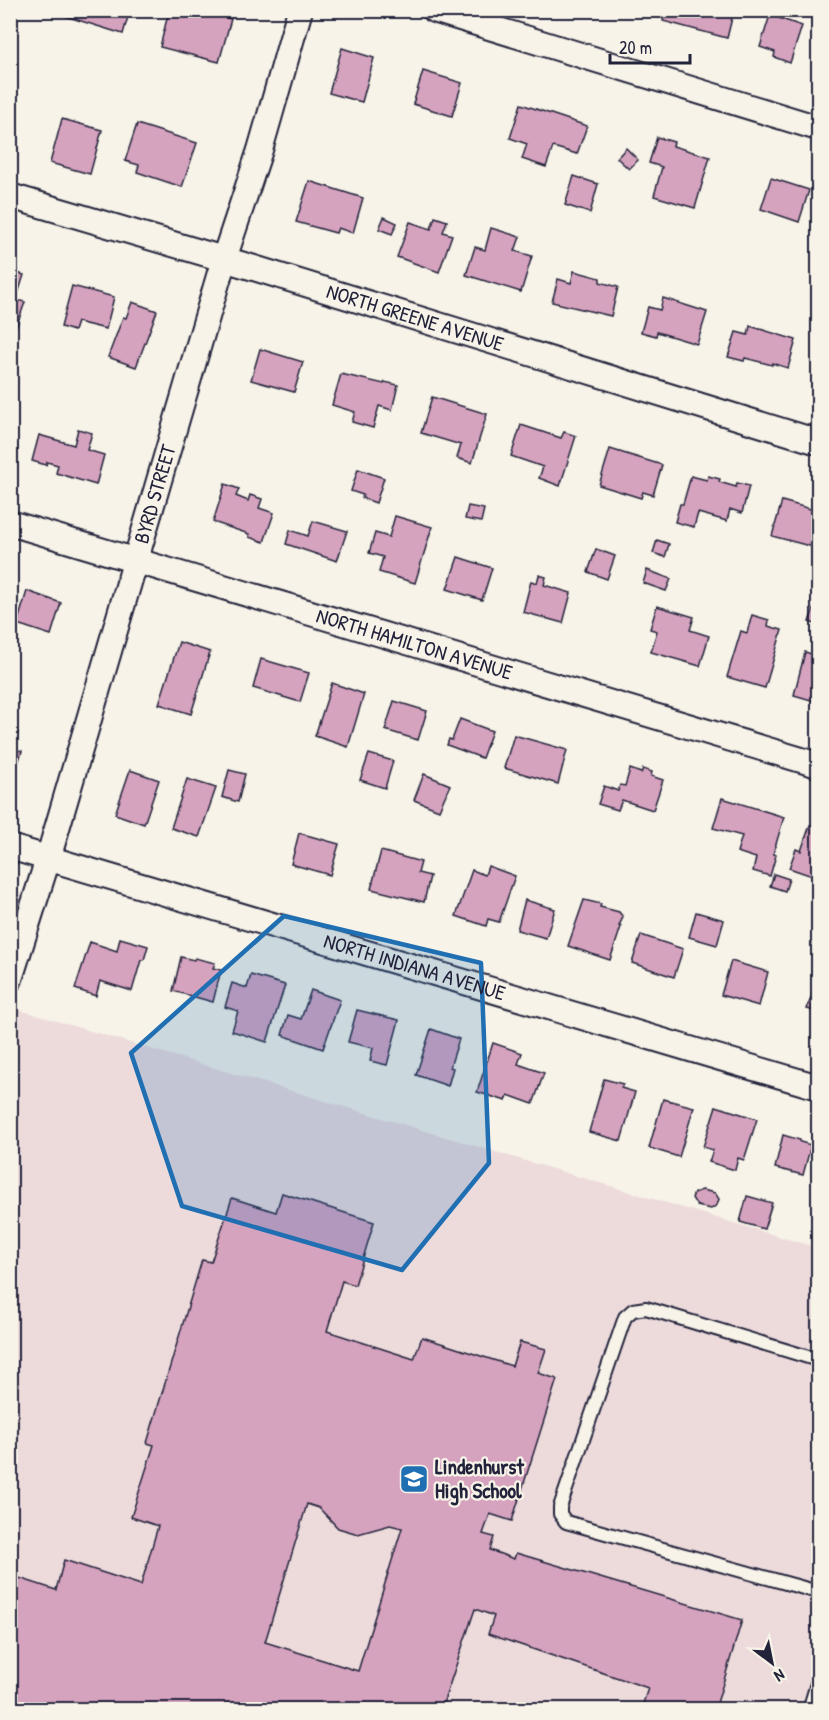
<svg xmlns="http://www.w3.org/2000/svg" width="829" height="1720" viewBox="0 0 829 1720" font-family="'Patrick Hand',sans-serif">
  <rect width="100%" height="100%" fill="#f7f3e8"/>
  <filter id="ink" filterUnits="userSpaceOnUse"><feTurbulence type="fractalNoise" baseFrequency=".0167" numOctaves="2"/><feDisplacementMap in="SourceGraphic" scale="12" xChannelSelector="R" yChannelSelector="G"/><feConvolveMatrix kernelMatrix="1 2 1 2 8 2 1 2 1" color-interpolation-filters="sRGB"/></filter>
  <g filter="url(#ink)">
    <path fill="#eddbdc" d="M10 1007 818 1248V1709H11Z"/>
    <g fill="#d6a3bf" stroke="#22223b" stroke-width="1.5" fill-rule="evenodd">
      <path d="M67 10H130L123 34 65 16Z"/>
      <path d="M169 10 183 12V10H196L231 19 219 62 160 47Z"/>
      <path d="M665 10H734L727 38 663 21Z"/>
      <path d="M770 15 802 26 790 63 774 57 775 52 760 47Z"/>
      <path d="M342 48 374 58 362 102 329 93Z"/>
      <path d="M423 71 462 83 452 116 413 104Z"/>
      <path d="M521 104 587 126 577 154 553 147 546 167 522 159 527 144 510 138Z"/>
      <path d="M62 119 102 130 90 174 50 163Z"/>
      <path d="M137 124 197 143 182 187 137 172 139 165 125 161Z"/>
      <path d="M657 137 674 142 673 146 710 157 695 208 654 196 662 167 649 163Z"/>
      <path d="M626 148 638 160 629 169 617 158Z"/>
      <path d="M574 176 598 184 590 213 565 205Z"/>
      <path d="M771 178 809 190 799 222 761 209Z"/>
      <path d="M309 181 363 198 353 233 338 228 336 233 296 222Z"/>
      <path d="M384 217 397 223 392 234 379 229Z"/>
      <path d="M435 217 447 221 443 232 452 235 439 272 397 257 410 222 431 229Z"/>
      <path d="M491 228 520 237 515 251 532 256 521 292 466 275 475 247 485 250Z"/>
      <path d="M10 271 24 275 16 300 25 302 17 325 10 323Z"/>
      <path d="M574 271 600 278V282L618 287 611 316 552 302 558 279 571 283Z"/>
      <path d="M72 286 114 297 106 329 77 322 74 331 61 327Z"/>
      <path d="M663 298 707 312 697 344 657 332 656 336 641 332 648 307 660 310Z"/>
      <path d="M132 302 157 311 136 367 108 357 123 317 126 318Z"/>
      <path d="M750 326 796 340 788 368 772 363V365L745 358 744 361 728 357 736 332 748 335Z"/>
      <path d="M260 349 303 362 294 392 251 380Z"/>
      <path d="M818 354V380L812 379Z"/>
      <path d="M341 374 384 384 385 382 398 385 392 410 379 406 373 428 352 422 355 412 332 405Z"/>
      <path d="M432 397 487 414 472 463 457 458 461 445 421 433Z"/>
      <path d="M521 425 561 438 564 432 576 436 560 486 539 478 543 467 511 456Z"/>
      <path d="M78 429 92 433 87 450 104 455 96 485 56 473 58 465 47 462 46 465 32 461 39 435 74 445Z"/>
      <path d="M610 449 662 465 653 495 643 492 641 498 599 485Z"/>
      <path d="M358 469 384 478 376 503 362 498 363 495 351 491Z"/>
      <path d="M691 476 707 480 708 476 720 479 719 482 736 487 737 483 749 486 742 513 730 509 727 521 698 513 694 527 675 522 680 504H683Z"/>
      <path d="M225 484 239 489 236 496 248 501 250 495 262 499 259 508 274 513 264 542 249 537V534L213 522Z"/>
      <path d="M782 501 818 511 817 548 772 536Z"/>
      <path d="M468 506 484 509 481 522 465 519Z"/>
      <path d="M395 516 432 527 415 583 379 572 383 557 369 553 375 533 389 537Z"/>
      <path d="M313 521 347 531 337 561 286 544 290 530 308 536Z"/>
      <path d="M657 540 669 544 665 557 653 553Z"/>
      <path d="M596 549 615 556 607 579 588 572Z"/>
      <path d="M458 557 492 568 482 600 447 589Z"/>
      <path d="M647 570 671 579 666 591 643 583Z"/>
      <path d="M539 575 546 577 544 585 571 593 563 623 523 612 531 581 537 583Z"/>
      <path d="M27 591 61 603 51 635 17 624Z"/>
      <path d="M815 605 818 606V625L809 622Z"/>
      <path d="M657 606 694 617 690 630 709 636 700 666 651 652 657 631 650 629Z"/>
      <path d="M752 615 769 620 768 626 782 630 765 688 727 677 741 631 747 633Z"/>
      <path d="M179 642 210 652 191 714 159 704Z"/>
      <path d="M805 652 818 656V702L794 695Z"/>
      <path d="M261 659 309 673 300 702 253 688Z"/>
      <path d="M332 683 364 694 348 747 315 736Z"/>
      <path d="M394 701 427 711 418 740 385 730Z"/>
      <path d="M460 719 492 731 482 758 447 745 449 739 452 740Z"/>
      <path d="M10 731 18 733 13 749 22 751 12 782H10Z"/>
      <path d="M514 735 567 750 558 784 504 768Z"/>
      <path d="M369 754 393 761 385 788 360 780Z"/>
      <path d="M630 769 641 773 643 769 652 772 651 776 663 780 653 810 622 800 618 810 598 804 604 786 618 791 620 785 625 786Z"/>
      <path d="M130 770 159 780 144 824 115 814Z"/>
      <path d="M229 770 245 774 238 802 222 797Z"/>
      <path d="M424 774 450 785 439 810 414 800Z"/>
      <path d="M187 779 216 788 199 837 171 828Z"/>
      <path d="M722 798 784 817 773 854 776 855 770 876 753 871 756 858 737 852 742 836 713 828Z"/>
      <path d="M810 825 818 828V878L789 868 796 849 801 851Z"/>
      <path d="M299 833 339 844 330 875 291 864Z"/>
      <path d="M381 851 421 862 418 873 430 876 424 902 371 889Z"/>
      <path d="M488 866 515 876 499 922 488 919 486 926 456 916 472 870 485 875Z"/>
      <path d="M774 874 789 879 785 891 770 886Z"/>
      <path d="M525 900 555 909 546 938 517 930Z"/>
      <path d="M584 900 601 904 600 907 619 912 623 917 619 926 621 927 610 960 568 946Z"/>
      <path d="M696 912 724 920 717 945 689 937Z"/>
      <path d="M641 935 683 949 674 977 632 963Z"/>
      <path d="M120 938 148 946 144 960H141L132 991 100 981 96 996 75 989 90 942 117 951Z"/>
      <path d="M181 957 194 960 195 958 215 963 213 968 221 970 213 1002 173 991Z"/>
      <path d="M731 961 768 972 759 1006 721 995Z"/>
      <path d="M251 975 285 985 267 1042 232 1031 238 1011 225 1007 232 983 247 988Z"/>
      <path d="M816 983 818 984V1012L807 1009Z"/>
      <path d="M311 990 340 1000 323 1049 282 1035 288 1015 301 1019Z"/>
      <path d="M357 1010 399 1020 387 1065 370 1061 373 1048 348 1042Z"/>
      <path d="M431 1029 459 1039 450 1067 453 1068 448 1086 416 1075Z"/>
      <path d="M493 1043 522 1053 518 1064 544 1073 533 1104 508 1095 506 1101 477 1092Z"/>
      <path d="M604 1079 623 1084 621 1088 635 1092 621 1141 589 1132Z"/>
      <path d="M663 1099 694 1107 679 1157 649 1148Z"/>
      <path d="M716 1106 757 1119 744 1160 738 1158 735 1170 709 1162 713 1150 703 1147Z"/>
      <path d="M783 1135 800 1140V1142L811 1145 803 1175 775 1168Z"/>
      <path d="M702 1190 715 1193 719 1199 717 1205 711 1209 697 1206 692 1198 694 1193Z"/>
      <path d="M282 1193 374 1222 355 1285 342 1281 327 1331 414 1359 422 1337 512 1366 520 1342 546 1349 538 1373 557 1379 512 1521 490 1514 483 1534 494 1537 490 1550 514 1559 516 1553 742 1620 715 1710H641L648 1688 488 1634 494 1616 475 1609 441 1710H10V1575L56 1590 64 1560 141 1585 158 1526 131 1517 154 1445 147 1443 202 1260 211 1262 232 1198 276 1212ZM307 1504 319 1508 338 1528 358 1534 390 1525 402 1528 358 1671 265 1642Z"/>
      <path d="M747 1196 772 1203 764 1229 740 1222Z"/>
    </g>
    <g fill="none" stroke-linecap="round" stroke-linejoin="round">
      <g stroke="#22223b" stroke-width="16">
        <g id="service">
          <path d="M818 1360 646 1308 633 1310 625 1317 560 1507V1514L566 1522 818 1592"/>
          <path d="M809 1710 818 1680"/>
        </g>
      </g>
      <g stroke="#22223b" stroke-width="28">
        <g id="minor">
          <path d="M434 10 818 128"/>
          <path id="s1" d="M10 196 254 268 818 442"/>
          <path id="s2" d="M10 523 818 765"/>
          <path id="s3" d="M10 847 818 1087"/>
          <path id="s4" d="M10 979 48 859 224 259 260 150 300 10"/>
        </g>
      </g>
      <use href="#service" stroke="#f7f3e8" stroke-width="12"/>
      <use href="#minor" stroke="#f7f3e8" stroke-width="24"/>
    </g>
  </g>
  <path fill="#1f6fb2" fill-opacity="0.2" stroke="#1f6fb2" stroke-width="4.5" stroke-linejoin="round" d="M284 916 481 963 489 1163 402 1270 182 1206 131 1053Z"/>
  <defs>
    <g id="school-square" transform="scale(1.5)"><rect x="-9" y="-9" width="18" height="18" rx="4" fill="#1f6fb2" stroke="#f7f3e8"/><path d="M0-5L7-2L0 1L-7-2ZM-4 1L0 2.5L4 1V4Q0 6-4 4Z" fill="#fff"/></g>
  </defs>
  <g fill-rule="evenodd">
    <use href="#school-square" x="414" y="1479"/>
  </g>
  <g text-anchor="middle" stroke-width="4.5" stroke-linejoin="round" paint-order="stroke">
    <g font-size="21" fill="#22223b" stroke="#f7f3e8">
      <text dy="7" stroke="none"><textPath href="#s1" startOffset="423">NORTH GREENE AVENUE</textPath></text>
      <text dy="7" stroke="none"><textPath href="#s4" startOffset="506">BYRD STREET</textPath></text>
      <text dy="7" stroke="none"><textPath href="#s2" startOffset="422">NORTH HAMILTON AVENUE</textPath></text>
      <text dy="7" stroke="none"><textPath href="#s3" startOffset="422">NORTH INDIANA AVENUE</textPath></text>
    </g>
    <g font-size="21" font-weight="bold" fill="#22223b" stroke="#f7f3e8" text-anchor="start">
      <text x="435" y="1474">Lindenhurst<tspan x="435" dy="24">High School</tspan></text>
    </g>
  </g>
  <rect width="829" height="1720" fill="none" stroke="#f7f3e8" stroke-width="36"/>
  <rect x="18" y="18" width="793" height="1684" fill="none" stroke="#22223b" stroke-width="2" filter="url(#ink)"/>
  <g transform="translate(772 1663) rotate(148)" stroke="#f7f3e8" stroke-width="4.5" paint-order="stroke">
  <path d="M0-4.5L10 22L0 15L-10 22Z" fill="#22223b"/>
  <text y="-9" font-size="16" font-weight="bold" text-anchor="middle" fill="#22223b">N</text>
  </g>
  <path d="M610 54v9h80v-9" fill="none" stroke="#22223b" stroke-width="3"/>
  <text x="619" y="54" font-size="18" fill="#22223b" stroke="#f7f3e8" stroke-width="4.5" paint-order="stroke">20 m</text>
</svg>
